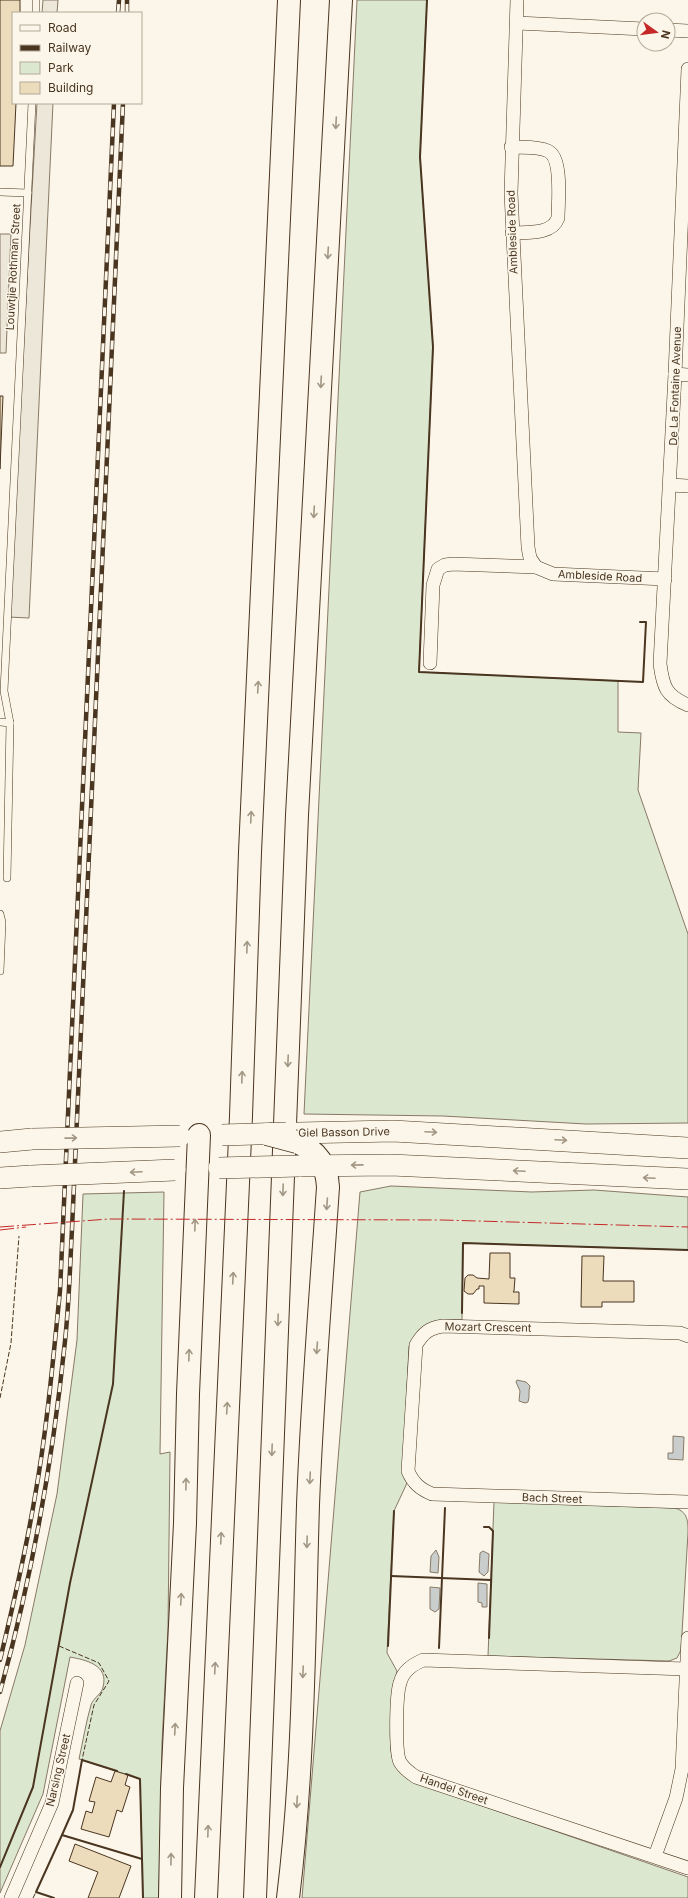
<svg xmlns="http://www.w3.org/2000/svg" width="688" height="1898" viewBox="0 0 688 1898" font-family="Inter,sans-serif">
  <rect width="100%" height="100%" fill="#fbf6e9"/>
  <g fill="#dce7d0" stroke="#887966">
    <path d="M357 0H427L420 157 433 347 419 672 618 681V732L641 733 638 790 688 934V1123L586 1124 443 1116 304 1114Z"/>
    <path d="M391 1186 532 1192 594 1190 688 1197V1250L463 1243 462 1320C432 1319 424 1320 409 1346L403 1472 407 1483 394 1511 387 1653 397 1671C393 1689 386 1746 394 1763 399 1773 407 1778 416 1783L688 1877V1898H302L360 1192Z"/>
    <path d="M164 1192 160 1454 170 1452 168 1628 162 1743 159 1898H143L140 1779 79 1759C83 1741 86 1722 91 1705 93 1698 102 1694 103 1687 109 1665 86 1660 70 1657L43 1794 0 1893V1731L25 1645 57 1494 77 1340 83 1194Z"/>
    <path d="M494 1502 675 1508C688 1512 688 1521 688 1533L681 1650 677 1658 669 1661 488 1656Z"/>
  </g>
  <g fill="#ede7d9" stroke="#887966">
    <path d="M43 0H58L57 13H42Z"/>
    <path d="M37 103H53L29 618 8 617Z"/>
    <path d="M0 234H11L6 353H0Z"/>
  </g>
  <g fill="#c9cecd" stroke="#887966">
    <path d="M517 1380 526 1382 530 1386C528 1392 530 1396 528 1402L525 1403 519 1401 520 1391 516 1382Z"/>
    <path d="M673 1436 684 1437 683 1460 668 1459V1453H673Z"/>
    <path d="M436 1550 439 1557 438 1573 430 1572 431 1556Z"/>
    <path d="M483 1551 489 1554 488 1572 484 1576 479 1572 480 1553Z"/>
    <path d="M478 1583 487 1584V1607H482V1603L478 1602Z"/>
    <path d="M430 1587 440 1588 439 1609 435 1612 430 1609Z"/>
  </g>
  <g fill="#ecdcbc" stroke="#4a3520">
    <path d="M0 0H20V13H13V103H16L13 166H0Z"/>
    <path d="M0 396H3L0 469Z"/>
    <path d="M490 1253H510V1278H515L514 1291 513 1292H519V1304L484 1303V1286H479V1289H477L473 1294H468L464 1291 465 1278 468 1275H473L477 1278 489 1279Z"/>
    <path d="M582 1256H604L603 1281H634V1302H602V1307H581Z"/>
    <path d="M115 1771 128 1775 125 1785 130 1787 122 1812 117 1810 109 1837 81 1829 86 1811 92 1813 95 1802 89 1801 96 1777 111 1782Z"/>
    <path d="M75 1844 131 1866 119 1898H88L98 1872 69 1861Z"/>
  </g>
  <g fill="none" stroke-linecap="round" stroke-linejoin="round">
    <g stroke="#4a3520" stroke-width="8">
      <g id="lane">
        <path d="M36 13V0"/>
        <path d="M0 192 28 193"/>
        <path d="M0 722 10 723"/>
        <path d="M7 878 10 723 4 691 32 103"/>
        <path d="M0 914 2 922 0 971"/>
      </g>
    </g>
    <g stroke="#4a3520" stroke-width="14">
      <g id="street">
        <path d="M517 0 511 193 528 547 530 558 536 567"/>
        <path d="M517 23 644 29"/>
        <path d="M668 30 688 31"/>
        <path d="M688 69 675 374 660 664C663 687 666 696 688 705"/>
        <path d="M511 147C522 148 537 146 548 151 563 158 558 203 558 218 552 235 527 232 512 233"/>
        <path d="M675 374 688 375"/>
        <path d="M670 485 688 486"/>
        <path d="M430 663 433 585 438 569 445 565 453 564 536 567 553 574 665 579"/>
        <path d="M688 1336 680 1333 443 1326C429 1328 423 1333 416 1345L408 1471C413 1483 420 1489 432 1494L688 1502"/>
        <path d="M686 1669 423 1660C412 1665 403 1671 400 1683 396 1695 395 1752 400 1762 404 1769 410 1773 416 1777L688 1868"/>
        <path d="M655 1856 676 1798 682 1769 688 1638"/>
        <path d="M11 1898 52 1803 77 1683"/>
      </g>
    </g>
    <g stroke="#4a3520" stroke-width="22">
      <g id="primary">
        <path d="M298 1133 393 1131 688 1148"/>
        <path d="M0 1142 32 1139"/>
        <path d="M299 1166 391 1165 688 1179"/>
        <path d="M0 1178 31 1176"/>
      </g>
    </g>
    <g stroke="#4a3520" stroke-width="24">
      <g id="highway">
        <path d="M170 1898 172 1788 185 1523 188 1394 199 1135"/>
        <path d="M206 1898 241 1116 250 852 289 0"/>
        <path d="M255 1898 297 815 341 0"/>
        <path d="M288 1898C304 1768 304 1636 308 1505 312 1399 321 1293 328 1187 327 1165 317 1151 297 1142"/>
      </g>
    </g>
    <use href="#lane" stroke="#fbf6e9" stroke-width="7"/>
    <use href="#street" stroke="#fbf6e9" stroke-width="13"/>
    <use href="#primary" stroke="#fbf6e9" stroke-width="21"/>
    <use href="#highway" stroke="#fbf6e9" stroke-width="22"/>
    <g stroke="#4a3520" stroke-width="4.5">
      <g id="rail">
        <path d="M118 13 119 0"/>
        <path d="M127 13V0"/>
        <path d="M0 1660C13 1606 26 1551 35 1496 47 1429 53 1360 60 1291L114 103"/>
        <path d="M0 1692C32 1577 53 1459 65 1341 69 1304 70 1266 72 1229L123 103"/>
      </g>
    </g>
    <use href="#rail" stroke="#fbf6e9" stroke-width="3" stroke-dasharray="9" stroke-linecap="butt"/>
    <g stroke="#4a3520" stroke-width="22" stroke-linecap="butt">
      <g id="primary-bridge">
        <path d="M222 1135 286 1133"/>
        <path d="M32 1139 180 1136"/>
        <path d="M219 1168 299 1166"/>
        <path d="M31 1176 175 1170"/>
      </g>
    </g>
    <g stroke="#4a3520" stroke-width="24" stroke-linecap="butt">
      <path id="highway-bridge" d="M267 1134 297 1142"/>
    </g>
    <use href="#primary-bridge" stroke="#fbf6e9" stroke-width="21"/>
    <use href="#highway-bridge" stroke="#fbf6e9" stroke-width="22"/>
    <g stroke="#4a3520" stroke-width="1" stroke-dasharray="5 2" stroke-linecap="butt">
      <path d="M0 1398 11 1343 19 1236"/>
      <path d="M59 1646 99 1663 109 1681 94 1705 82 1760"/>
      <path d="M33 1898 36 1892"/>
    </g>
    <g stroke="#4a3520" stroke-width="2">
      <path d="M427 0 420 157 433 347 419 672 643 682 646 622H640"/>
      <path d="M462 1313 463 1243 688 1250"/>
      <path d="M484 1527H489L493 1531 489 1638"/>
      <path d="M391 1576 491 1580"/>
      <path d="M388 1646 394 1511"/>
      <path d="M439 1648 445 1508"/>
      <path d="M117 1771 82 1760 73 1810 62 1835 142 1859"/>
      <path d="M126 1774 140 1779 143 1898"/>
      <path d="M0 1867 33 1787 70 1583 113 1384 124 1191"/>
      <path d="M54 1898 36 1892 62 1835"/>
    </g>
    <g stroke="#c62828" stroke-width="1" stroke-dasharray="14 3 2 3" stroke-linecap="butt">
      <path d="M0 1227 109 1219 442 1220 688 1227"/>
      <path d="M0 1230 26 1227"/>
    </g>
  </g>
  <defs><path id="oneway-shaft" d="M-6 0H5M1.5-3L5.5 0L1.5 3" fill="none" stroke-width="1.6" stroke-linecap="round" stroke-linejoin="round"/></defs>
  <g stroke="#a29684">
    <use href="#oneway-shaft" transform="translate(336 123) rotate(93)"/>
    <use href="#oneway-shaft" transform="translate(328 253) rotate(93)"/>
    <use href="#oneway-shaft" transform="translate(321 382) rotate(93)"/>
    <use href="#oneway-shaft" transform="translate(314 512) rotate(93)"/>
    <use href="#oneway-shaft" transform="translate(258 687) rotate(-87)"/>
    <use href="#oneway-shaft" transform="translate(251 817) rotate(-87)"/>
    <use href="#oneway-shaft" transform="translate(247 947) rotate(-88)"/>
    <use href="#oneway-shaft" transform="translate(288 1061) rotate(92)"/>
    <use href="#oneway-shaft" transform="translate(242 1077) rotate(-88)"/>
    <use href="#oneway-shaft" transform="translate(431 1132) rotate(3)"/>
    <use href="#oneway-shaft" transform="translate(71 1138) rotate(-1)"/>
    <use href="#oneway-shaft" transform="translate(561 1140) rotate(3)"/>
    <use href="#oneway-shaft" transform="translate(357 1165) rotate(179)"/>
    <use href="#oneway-shaft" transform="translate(519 1171) rotate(-177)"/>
    <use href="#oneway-shaft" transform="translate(136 1172) rotate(177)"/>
    <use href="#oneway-shaft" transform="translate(649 1178) rotate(-177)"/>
    <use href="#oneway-shaft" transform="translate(283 1190) rotate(92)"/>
    <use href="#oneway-shaft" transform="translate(327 1204) rotate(94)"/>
    <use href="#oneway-shaft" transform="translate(195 1225) rotate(-88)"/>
    <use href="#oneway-shaft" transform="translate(233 1278) rotate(-87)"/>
    <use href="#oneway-shaft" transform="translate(278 1320) rotate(92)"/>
    <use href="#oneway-shaft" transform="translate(317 1348) rotate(94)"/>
    <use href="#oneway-shaft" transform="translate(189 1355) rotate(-88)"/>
    <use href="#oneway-shaft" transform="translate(227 1408) rotate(-87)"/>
    <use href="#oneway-shaft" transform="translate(272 1450) rotate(92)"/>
    <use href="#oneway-shaft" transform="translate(310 1478) rotate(93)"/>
    <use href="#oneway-shaft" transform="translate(186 1484) rotate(-89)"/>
    <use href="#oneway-shaft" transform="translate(221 1538) rotate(-87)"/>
    <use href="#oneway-shaft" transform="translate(307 1542) rotate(92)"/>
    <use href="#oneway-shaft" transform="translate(181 1599) rotate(-87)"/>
    <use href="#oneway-shaft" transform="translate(215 1668) rotate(-87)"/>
    <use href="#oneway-shaft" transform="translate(303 1672) rotate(92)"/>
    <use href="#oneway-shaft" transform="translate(175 1729) rotate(-87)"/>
    <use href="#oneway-shaft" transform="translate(297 1802) rotate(93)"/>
    <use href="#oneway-shaft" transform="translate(208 1831) rotate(-88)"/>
    <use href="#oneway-shaft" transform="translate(171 1859) rotate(-89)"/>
  </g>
  <g text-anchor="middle" stroke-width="3" stroke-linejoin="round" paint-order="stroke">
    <g font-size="11" fill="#4a3520" stroke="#fbf6e9">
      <text transform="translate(512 232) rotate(-92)" y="4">Ambleside Road</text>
      <text transform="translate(13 267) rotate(-87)" y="4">Louwtjie Rothman Street</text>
      <text transform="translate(675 386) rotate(-88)" y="4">De La Fontaine Avenue</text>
      <text transform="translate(600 576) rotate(3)" y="4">Ambleside Road</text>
      <text transform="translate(344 1132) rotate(-1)" y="4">Giel Basson Drive</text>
      <text transform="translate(488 1327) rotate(1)" y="4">Mozart Crescent</text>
      <text transform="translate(552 1498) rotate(2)" y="4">Bach Street</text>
      <text transform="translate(58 1770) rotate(-77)" y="4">Narsing Street</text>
      <text transform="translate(454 1789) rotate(19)" y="4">Handel Street</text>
    </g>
  </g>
  <rect x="12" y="12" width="130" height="92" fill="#fbf6e9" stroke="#b4a999"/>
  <rect x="20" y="25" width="20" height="6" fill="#fbf6e9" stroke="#b4a999"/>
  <text x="48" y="32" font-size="12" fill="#4a3520">Road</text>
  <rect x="20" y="45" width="20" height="6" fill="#4a3520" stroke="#b4a999"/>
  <text x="48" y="52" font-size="12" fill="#4a3520">Railway</text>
  <rect x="20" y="62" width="20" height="12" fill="#dce7d0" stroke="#b4a999"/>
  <text x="48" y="72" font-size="12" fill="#4a3520">Park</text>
  <rect x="20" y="82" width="20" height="12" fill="#ecdcbc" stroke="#b4a999"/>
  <text x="48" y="92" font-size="12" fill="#4a3520">Building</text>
  <g transform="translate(656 32) rotate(104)"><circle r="19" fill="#fbf6e9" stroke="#b4a999"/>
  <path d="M0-3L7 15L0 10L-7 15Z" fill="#c62828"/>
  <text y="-6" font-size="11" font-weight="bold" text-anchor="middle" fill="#4a3520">N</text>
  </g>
</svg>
